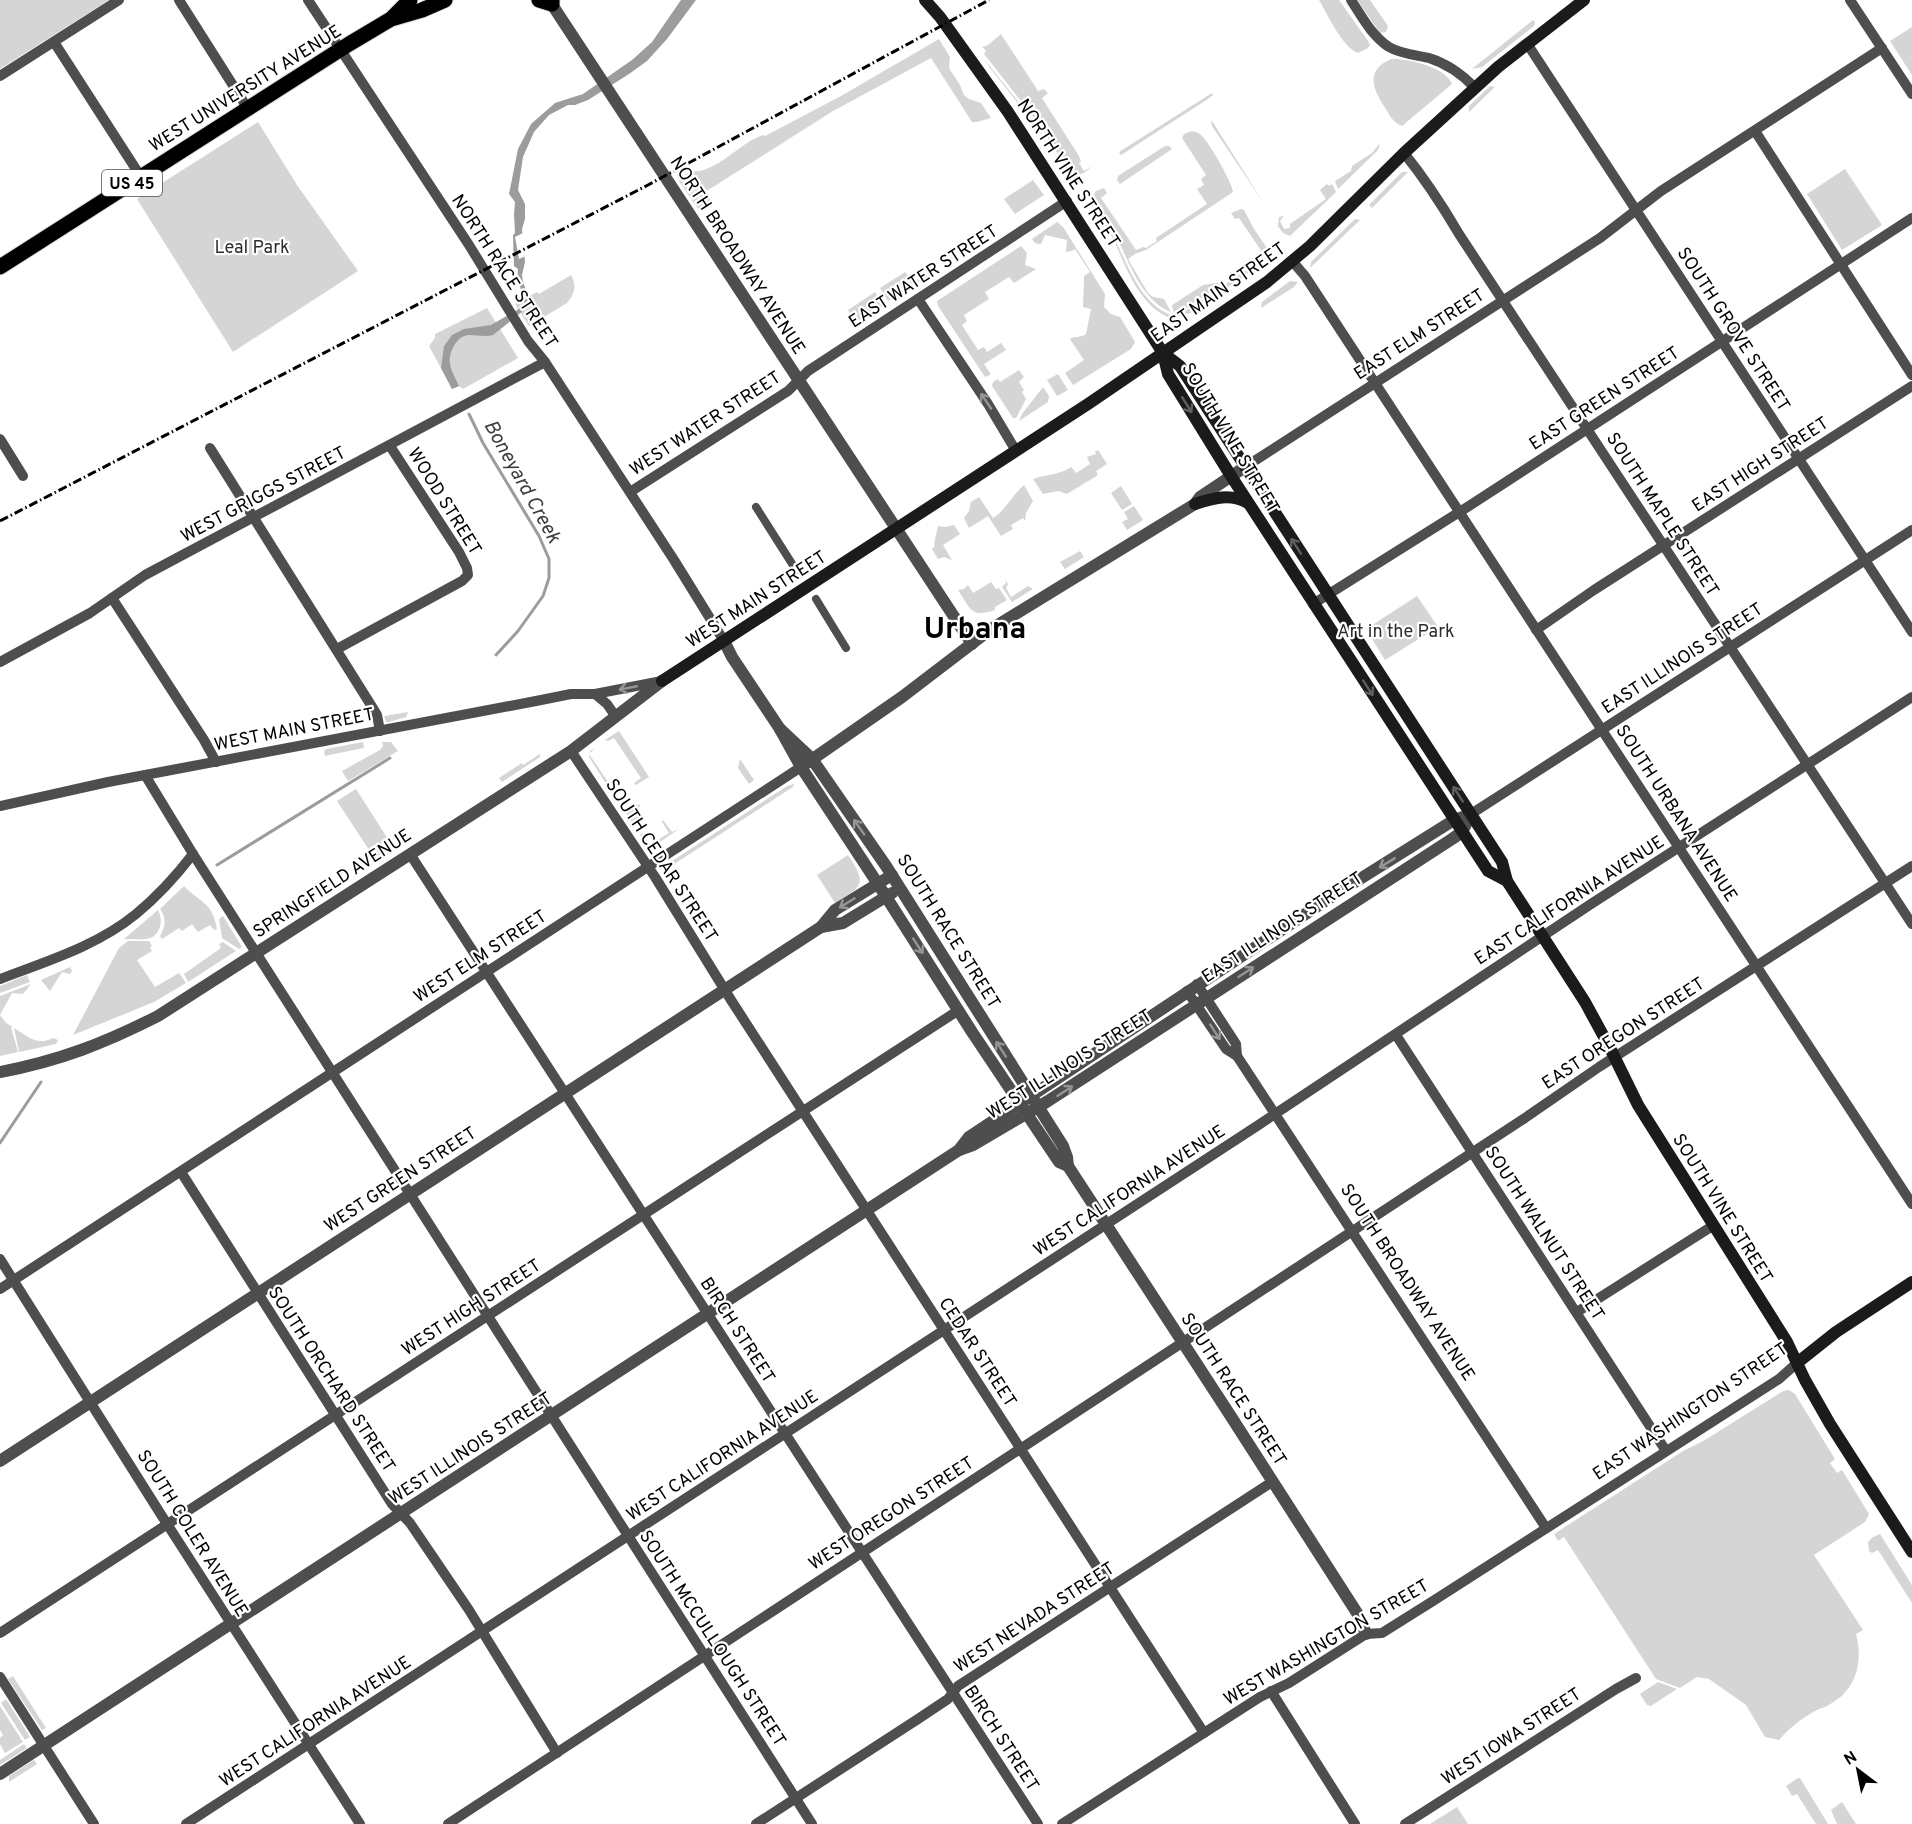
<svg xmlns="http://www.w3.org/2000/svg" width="1912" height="1824" viewBox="0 0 1912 1824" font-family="Overpass,sans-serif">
  <rect width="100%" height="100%" fill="#fff"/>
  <g fill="#d5d5d5">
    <path d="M0 0H109L0 69Z"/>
    <path d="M1319 0H1339L1368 41 1370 45 1368 48 1358 53C1342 47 1328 15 1319 0Z"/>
    <path d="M1357 0H1370L1388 26 1386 32 1380 33Z"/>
    <path d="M1533 20 1535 22 1534 26 1482 67 1472 69Z"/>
    <path d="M1912 27V75L1890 41Z"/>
    <path d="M1001 34 1038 91 1044 89 1048 93 1042 98 1079 156 1081 162 1079 163 1084 171 1092 166 1084 173 1074 176 1069 171 1035 119 984 54 986 51 982 47 988 45Z"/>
    <path d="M939 39 950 57 949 68 960 85 964 95 969 99 981 103 991 118 977 122H972L931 58 833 111 705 192 711 201 704 205 684 175C694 169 698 173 706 169 728 161 742 142 763 135L765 136 841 96Z"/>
    <path d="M984 59 1029 115 1068 174 1029 117 990 68Z"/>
    <path d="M1391 59C1407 58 1446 67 1452 84L1402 126C1393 123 1389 114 1384 106 1372 87 1366 70 1391 59Z"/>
    <path d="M1490 86 1495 87 1469 112V106Z"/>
    <path d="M1212 93 1213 95 1208 99 1121 155 1119 152Z"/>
    <path d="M1211 121H1212L1265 205 1212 126Z"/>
    <path d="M258 122 297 185 358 271 233 352 137 199Z"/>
    <path d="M1192 131C1195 132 1198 132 1201 135 1209 142 1232 182 1233 192L1146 250 1135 254 1128 259 1148 293 1153 297 1164 299 1171 312C1143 301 1131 267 1119 242 1114 230 1107 220 1100 210L1102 208 1100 205 1097 206 1092 198 1096 191 1104 188 1107 193 1101 198 1136 250 1143 247 1146 248 1157 241 1156 238 1207 204 1197 189 1204 185 1201 179 1206 175 1182 138 1184 134Z"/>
    <path d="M1380 143 1378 150 1338 189 1335 181 1351 171 1352 166 1372 153Z"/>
    <path d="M1165 146H1169L1172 149 1120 184 1117 180 1118 176Z"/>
    <path d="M1845 169 1882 225 1842 250 1807 194Z"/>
    <path d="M1402 172H1408L1372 208 1369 205Z"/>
    <path d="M685 178 703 206 698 209 679 181Z"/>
    <path d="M1033 180 1044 195 1015 214 1004 199Z"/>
    <path d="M1327 184 1329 186 1332 184 1336 192 1290 236 1283 233 1278 226 1279 217 1284 216 1280 221 1284 229 1290 228V224L1326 199 1320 190Z"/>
    <path d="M1241 209 1244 210 1254 229 1267 248 1268 253 1259 259 1257 256 1261 251 1258 246 1239 218 1235 219 1231 213Z"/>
    <path d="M1098 211C1104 220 1110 230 1115 240 1129 267 1140 303 1171 315L1170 318C1139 305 1126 268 1114 240 1109 230 1102 221 1096 212Z"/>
    <path d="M1355 219 1360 220 1310 268 1311 262Z"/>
    <path d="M1057 222 1063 227 1105 294 1104 307 1111 314 1120 317 1135 342 1131 349 1073 385 1065 373 1084 360 1070 339C1075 336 1081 338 1086 334L1091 309 1083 307 1084 279V276L1090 272 1075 249 1072 251 1066 252 1067 240 1045 235 1041 244C1036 244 1034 243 1032 239Z"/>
    <path d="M1021 246 1027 253 1025 265 1036 269 1014 283 1009 277 985 292 989 299 964 315 967 321 962 325 978 350 984 347 987 352 1001 343 1006 350 984 364 990 373V375L985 377 938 306 937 301Z"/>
    <path d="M1266 257 1264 262 1191 313 1176 317Z"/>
    <path d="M905 272 912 281 917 279 920 281 888 301 880 288Z"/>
    <path d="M571 275C577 285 575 294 567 303L529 326 515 304 537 292 539 294Z"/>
    <path d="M1290 281 1298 282 1294 287 1261 308 1262 302Z"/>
    <path d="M1222 282 1223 284 1185 309 1174 313 1172 305 1203 285Z"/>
    <path d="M875 292 884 305 856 323 848 310Z"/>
    <path d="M487 308 518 358 463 389 459 386 452 389 429 346 435 338V334Z"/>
    <path d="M1019 370 1024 377 1019 382 1024 390 1022 392 1026 399 1016 418H1013L992 386 993 382 998 379 1000 382Z"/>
    <path d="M1058 374 1068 390 1057 396 1047 380Z"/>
    <path d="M1043 387 1049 396 1048 402 1019 421 1022 414Z"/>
    <path d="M1098 450 1107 464 1096 471 1098 475 1067 494 1058 491 1043 494 1033 479C1044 475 1063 474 1071 467L1076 473 1090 464 1087 457 1096 454 1095 452Z"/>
    <path d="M1024 485 1033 501 1026 513 1025 521 1023 518 1011 525 1013 529 1001 536 988 516 969 528 964 518 969 511 971 502 979 497 993 518C1006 510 1012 495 1024 485Z"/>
    <path d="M1121 486 1132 504 1122 510 1111 493Z"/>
    <path d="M1134 506 1143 520 1127 530 1122 522 1128 519 1124 512Z"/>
    <path d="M954 525 960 534 943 545 952 560 944 557 938 559 932 549 935 546 934 544 938 526 945 527Z"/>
    <path d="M1080 551 1084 557 1065 569 1060 562Z"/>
    <path d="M1005 580 1008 584 1006 588 1011 597 1028 586 1033 589 1012 602 1002 587 1006 583Z"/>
    <path d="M991 582 996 589 999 588 1007 600 995 607V610C971 618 971 610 958 590L964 589 968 585 973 593Z"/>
    <path d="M1417 596 1438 627 1385 660 1366 629Z"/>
    <path d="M408 712 406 717 389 722H386L384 716Z"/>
    <path d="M619 731 649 777 636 785 634 783 641 778 614 738 608 741 605 740Z"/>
    <path d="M363 742 364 747 363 748 325 756 324 752 326 749Z"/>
    <path d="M382 742H391L398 751 348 781 342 771 380 750 383 746Z"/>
    <path d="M595 748 589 754 619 798 626 795 622 800 617 801 589 757 590 751Z"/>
    <path d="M540 754V757L502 782 499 778 522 763 523 765Z"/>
    <path d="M740 759 754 780 749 784 738 768Z"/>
    <path d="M794 784 793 787 665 870 666 865 787 786Z"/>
    <path d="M356 789 395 850 377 862 337 801Z"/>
    <path d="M639 804 640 806 636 810 641 816H643L632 823 626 813Z"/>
    <path d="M663 820 672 832 679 829 651 848 647 846 640 835 642 833 650 845 669 833 662 822Z"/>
    <path d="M848 855C868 885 862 886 835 903L817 875Z"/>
    <path d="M184 886C200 903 212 901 217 929L214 930 210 925 198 932 192 924 182 931 179 928 162 939 160 936C165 927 167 918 160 909Z"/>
    <path d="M158 910C161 916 162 923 159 929 153 944 136 938 124 939Z"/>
    <path d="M223 916 242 947 239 949 222 938 219 919Z"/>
    <path d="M128 941H149L152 946 150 948 152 951 137 960 155 987 179 973 186 983 154 1002 73 1035 119 948Z"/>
    <path d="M223 942 236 951 188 982 184 974 221 948 219 944Z"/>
    <path d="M70 967 72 971 70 974 62 972 50 991 41 980Z"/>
    <path d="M27 975 30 982 0 993V986Z"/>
    <path d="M31 984 23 994 12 993 0 1015V996Z"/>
    <path d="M0 1015 6 1023 13 1027H11L18 1052 0 1056Z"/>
    <path d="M14 1028C29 1037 36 1046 53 1038L58 1040 56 1044 19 1052Z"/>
    <path d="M1789 1390 1795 1394 1835 1459 1830 1463 1837 1473 1842 1470 1869 1514 1865 1522 1814 1555 1863 1630 1856 1634C1863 1660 1857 1689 1832 1703 1827 1707 1820 1708 1815 1711 1801 1719 1789 1728 1779 1740L1765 1737 1746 1705 1709 1679 1697 1677 1680 1688 1656 1679 1564 1537 1558 1541 1554 1534 1683 1451 1705 1440 1783 1391Z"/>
    <path d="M1880 1534 1912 1585V1603L1878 1550 1872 1553 1869 1551 1868 1542 1873 1537Z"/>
    <path d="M13 1676 46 1728 42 1730 8 1679Z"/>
    <path d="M1658 1682 1677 1689 1651 1706 1647 1705 1640 1694Z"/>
    <path d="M6 1699 30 1737 25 1740 1 1703Z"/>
    <path d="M0 1706 23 1742 5 1753 0 1744V1738L3 1735 0 1730Z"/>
    <path d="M24 1744 27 1748 0 1765V1760Z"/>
    <path d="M34 1760 37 1764 9 1782V1776Z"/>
    <path d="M1798 1778H1800L1828 1824H1816L1797 1794 1792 1796 1786 1786Z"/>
    <path d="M1842 1802 1856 1824H1837L1831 1810Z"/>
    <path d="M1457 1807 1468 1824H1430Z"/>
  </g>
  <path fill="#9c9c9c" d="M681 0H696L667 39 647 61 629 74 588 100 575 105H568L549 115 534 132 523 157 518 190 525 204V219L522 229 525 262 522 275 523 282 529 298 528 307 493 335C485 337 478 335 469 335 457 335 448 353 450 364 451 371 456 379 459 386L452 389 441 368 444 346 452 335 464 329 491 325 524 306C524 292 516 282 518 269L514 266 513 235 515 233 514 214 515 202 509 194 518 149 531 124 555 103 583 94 632 60 652 42Z"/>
  <path fill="#fff" d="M525 232 528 255 519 259 515 237Z"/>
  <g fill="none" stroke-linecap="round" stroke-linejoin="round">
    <g stroke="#9c9c9c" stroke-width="3">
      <path d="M469 414 483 443 539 536 549 559V578L543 596 518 631 496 655"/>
      <path d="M217 865 390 758"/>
      <path d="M0 1143 41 1082"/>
    </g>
    <g stroke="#dbdbdb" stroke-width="17">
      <g id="primary">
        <path d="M539 0 552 4V0"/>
        <path d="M393 17 410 0"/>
        <path d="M0 267 349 44 391 19 422 10 445 0"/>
      </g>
    </g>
    <g stroke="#4e4e4e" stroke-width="8">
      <path d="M756 507 796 570"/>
      <path d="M816 599 846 648"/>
    </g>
    <g stroke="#4e4e4e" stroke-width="10">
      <path d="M179 0 248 109"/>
      <path d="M308 0 469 245 528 341 545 362 674 560 724 641"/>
      <path d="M1351 0C1362 17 1372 36 1389 47 1401 54 1416 55 1429 58 1448 64 1462 74 1475 88"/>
      <path d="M1850 0 1912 94"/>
      <path d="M54 42 141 177"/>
      <path d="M1528 45 1912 632"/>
      <path d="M0 76 119 0"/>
      <path d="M1755 131 1912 375"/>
      <path d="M1404 153C1425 179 1442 205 1459 234L1912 924"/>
      <path d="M1293 262 1305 276 1912 1204"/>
      <path d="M918 299 988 404 1016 451"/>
      <path d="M0 439 23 476"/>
      <path d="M210 448 374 710 377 715 380 731"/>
      <path d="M1245 467 1600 238 1661 191 1882 48"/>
      <path d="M630 492 788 391 808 371 1067 201"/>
      <path d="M112 598 204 740 216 762"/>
      <path d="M1313 604 1469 506 1912 218"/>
      <path d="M1536 630 1594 590 1912 386"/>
      <path d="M337 649 462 581 468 575 467 568 459 552 390 446"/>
      <path d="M0 662 90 613 145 575 545 362"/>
      <path d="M595 694 607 704 616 717"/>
      <path d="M571 751 655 877 731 1000 1204 1733"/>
      <path d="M145 775 193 854 812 1824"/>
      <path d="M0 806 108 782 536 701 571 694H595L662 681"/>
      <path d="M1471 814 1912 530"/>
      <path d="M410 854 1038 1824"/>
      <path d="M0 979C47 961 97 946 136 914 158 896 176 876 193 854"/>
      <path d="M1197 984 1236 1044 1237 1056"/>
      <path d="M1187 991 1226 1049 1237 1056 1546 1528"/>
      <path d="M1396 1035 1666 1451"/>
      <path d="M181 1172 392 1504 410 1523 469 1610 557 1753"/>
      <path d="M0 1259 160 1513 360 1824"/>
      <path d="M0 1289 801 767"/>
      <path d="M1577 1312 1714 1225"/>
      <path d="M0 1633C320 1425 639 1217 959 1010"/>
      <path d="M0 1677 94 1824"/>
      <path d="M1271 1691 1355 1824"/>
      <path d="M186 1824 1257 1126 1591 904 1912 697"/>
      <path d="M448 1824 1525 1118 1599 1067 1912 866"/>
      <path d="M756 1824 918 1719 948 1699 958 1686 1272 1482"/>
      <path d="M1062 1824 1260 1697 1289 1683 1366 1634 1382 1633 1433 1601 1779 1379 1797 1363"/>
      <path d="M1405 1824 1616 1689 1636 1678"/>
    </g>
    <g stroke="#4e4e4e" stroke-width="12">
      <path d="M549 0 972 644"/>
      <path d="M724 641 732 657 780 729 801 767 878 884 972 1032 1059 1162 1068 1166"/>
      <path d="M780 729 812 759 886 866 1063 1146 1067 1157 1068 1166 1230 1415 1359 1616 1366 1634"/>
      <path d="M807 763 902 697 991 629 1195 504 1200 497 1245 467"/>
      <path d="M821 927 843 923 892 893"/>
      <path d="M0 1072C59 1061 105 1043 158 1016L571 751 662 681"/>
      <path d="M959 1150 969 1137 1328 899 1454 820 1463 817"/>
      <path d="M0 1461 821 927 835 910 892 875"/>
      <path d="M0 1774 959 1150 973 1145 1048 1101 1452 839 1462 832 1471 814"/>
    </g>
    <g stroke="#1b1b1b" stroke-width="12">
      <path d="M925 0 940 17 1008 112 1163 353 1180 366 1463 802 1502 862 1507 881 1585 1002 1610 1048 1638 1105 1787 1342 1805 1380 1830 1424 1912 1552"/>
      <path d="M1163 353 1168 374 1231 476 1488 871 1507 881"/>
      <path d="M1195 504C1213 498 1231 493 1248 503"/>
      <path d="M662 681 1088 404 1267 282 1310 246 1404 153 1498 67 1584 0"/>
      <path d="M1797 1363 1836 1332 1912 1282"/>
    </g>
    <use href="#primary" stroke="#000" stroke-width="15"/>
    <path stroke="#000" stroke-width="3" stroke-dasharray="9 3 1.5 3" stroke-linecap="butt" d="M0 521 648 185 989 0"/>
  </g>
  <defs><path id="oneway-shaft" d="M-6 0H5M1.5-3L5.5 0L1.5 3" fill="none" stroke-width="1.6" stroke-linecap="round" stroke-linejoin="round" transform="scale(1.5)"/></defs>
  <g stroke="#959595">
    <use href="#oneway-shaft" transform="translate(986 401) rotate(-124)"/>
    <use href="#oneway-shaft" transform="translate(628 688) rotate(169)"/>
    <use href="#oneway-shaft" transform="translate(859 827) rotate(-125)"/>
    <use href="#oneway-shaft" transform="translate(1387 863) rotate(149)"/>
    <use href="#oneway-shaft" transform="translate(847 903) rotate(148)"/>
    <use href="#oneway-shaft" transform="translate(918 946) rotate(57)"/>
    <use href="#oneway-shaft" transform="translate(1246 972) rotate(-33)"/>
    <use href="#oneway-shaft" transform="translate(1215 1032) rotate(57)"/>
    <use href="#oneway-shaft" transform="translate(1001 1049) rotate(-123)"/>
    <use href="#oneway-shaft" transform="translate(1065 1091) rotate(-33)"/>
  </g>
  <g stroke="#5f5f5f">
    <use href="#oneway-shaft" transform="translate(1187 405) rotate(58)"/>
    <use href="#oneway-shaft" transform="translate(1296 546) rotate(-123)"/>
    <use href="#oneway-shaft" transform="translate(1368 688) rotate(57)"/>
    <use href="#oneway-shaft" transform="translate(1458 794) rotate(-123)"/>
  </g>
  <g text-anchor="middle" stroke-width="4.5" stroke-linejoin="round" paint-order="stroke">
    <rect fill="#fff" stroke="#4c4c4c" stroke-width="1.5" x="102" y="170" width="60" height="26" rx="4.5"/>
    <g font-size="16" font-weight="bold" fill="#000">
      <text x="132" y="189">US 45</text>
    </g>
    <g font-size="18" fill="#000" stroke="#fff">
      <text transform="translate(245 88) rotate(-32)" y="6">WEST UNIVERSITY AVENUE</text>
      <text transform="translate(1069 173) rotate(57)" y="6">NORTH VINE STREET</text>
      <text transform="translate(738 255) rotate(57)" y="6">NORTH BROADWAY AVENUE</text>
      <text transform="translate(505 271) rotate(57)" y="6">NORTH RACE STREET</text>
      <text transform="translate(923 276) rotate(-33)" y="6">EAST WATER STREET</text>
      <text transform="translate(1218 292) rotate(-35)" y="6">EAST MAIN STREET</text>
      <text transform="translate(1734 329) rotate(57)" y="6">SOUTH GROVE STREET</text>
      <text transform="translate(1419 334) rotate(-33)" y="6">EAST ELM STREET</text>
      <text transform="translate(1604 398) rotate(-33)" y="6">EAST GREEN STREET</text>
      <text transform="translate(705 423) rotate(-33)" y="6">WEST WATER STREET</text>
      <text transform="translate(1231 438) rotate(59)" y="6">SOUTH VINE STREET</text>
      <text transform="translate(1760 464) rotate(-33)" y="6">EAST HIGH STREET</text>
      <text transform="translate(263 494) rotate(-28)" y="6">WEST GRIGGS STREET</text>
      <text transform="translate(445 501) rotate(58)" y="6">WOOD STREET</text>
      <text transform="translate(1663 514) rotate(57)" y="6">SOUTH MAPLE STREET</text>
      <text transform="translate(756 599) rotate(-33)" y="6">WEST MAIN STREET</text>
      <text transform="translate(1682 658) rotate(-33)" y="6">EAST ILLINOIS STREET</text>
      <text transform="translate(294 729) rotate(-11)" y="6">WEST MAIN STREET</text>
      <text transform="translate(1677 813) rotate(57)" y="6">SOUTH URBANA AVENUE</text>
      <text transform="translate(662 860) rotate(57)" y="6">SOUTH CEDAR STREET</text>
      <text transform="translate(332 883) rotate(-33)" y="6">SPRINGFIELD AVENUE</text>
      <text transform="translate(1569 900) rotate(-33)" y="6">EAST CALIFORNIA AVENUE</text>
      <text transform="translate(1282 927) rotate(-33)" y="6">EAST ILLINOIS STREET</text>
      <text transform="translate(949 931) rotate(58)" y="6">SOUTH RACE STREET</text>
      <text transform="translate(480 956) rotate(-33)" y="6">WEST ELM STREET</text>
      <text transform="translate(1623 1033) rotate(-33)" y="6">EAST OREGON STREET</text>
      <text transform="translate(1069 1064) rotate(-32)" y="6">WEST ILLINOIS STREET</text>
      <text transform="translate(400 1179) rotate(-33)" y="6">WEST GREEN STREET</text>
      <text transform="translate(1129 1190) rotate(-33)" y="6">WEST CALIFORNIA AVENUE</text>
      <text transform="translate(1723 1208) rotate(58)" y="6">SOUTH VINE STREET</text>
      <text transform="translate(1545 1233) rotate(57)" y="6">SOUTH WALNUT STREET</text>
      <text transform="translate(1408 1282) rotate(57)" y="6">SOUTH BROADWAY AVENUE</text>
      <text transform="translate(471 1307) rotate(-33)" y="6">WEST HIGH STREET</text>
      <text transform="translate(738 1330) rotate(57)" y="6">BIRCH STREET</text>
      <text transform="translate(978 1352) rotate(57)" y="6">CEDAR STREET</text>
      <text transform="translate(332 1379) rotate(57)" y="6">SOUTH ORCHARD STREET</text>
      <text transform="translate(1234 1389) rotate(57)" y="6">SOUTH RACE STREET</text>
      <text transform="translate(1690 1411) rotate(-34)" y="6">EAST WASHINGTON STREET</text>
      <text transform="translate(470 1448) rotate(-33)" y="6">WEST ILLINOIS STREET</text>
      <text transform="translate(722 1455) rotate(-33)" y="6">WEST CALIFORNIA AVENUE</text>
      <text transform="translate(891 1513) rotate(-33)" y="6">WEST OREGON STREET</text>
      <text transform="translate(193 1533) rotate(58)" y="6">SOUTH COLER AVENUE</text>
      <text transform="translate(1034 1617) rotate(-33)" y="6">WEST NEVADA STREET</text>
      <text transform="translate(713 1638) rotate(57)" y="6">SOUTH MCCULLOUGH STREET</text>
      <text transform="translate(1326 1642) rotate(-30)" y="6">WEST WASHINGTON STREET</text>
      <text transform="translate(315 1721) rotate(-33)" y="6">WEST CALIFORNIA AVENUE</text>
      <text transform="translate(1511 1736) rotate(-33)" y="6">WEST IOWA STREET</text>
      <text transform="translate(1002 1738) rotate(57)" y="6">BIRCH STREET</text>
    </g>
    <g font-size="18" fill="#2c2c2c" stroke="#fff">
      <text x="252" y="253">Leal Park</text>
      <text x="1396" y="637">Art in the Park</text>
    </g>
    <g font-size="20" font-style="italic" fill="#3d3d3d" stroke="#fff">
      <text transform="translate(523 481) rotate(61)" y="7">Boneyard Creek</text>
    </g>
    <g font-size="30" font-weight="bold" fill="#000" stroke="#fff">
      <text x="975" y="638">Urbana</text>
    </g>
  </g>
  <g transform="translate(1858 1770) rotate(328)" stroke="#ffffff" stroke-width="4.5" paint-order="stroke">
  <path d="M0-4.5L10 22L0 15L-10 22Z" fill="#000000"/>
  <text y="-9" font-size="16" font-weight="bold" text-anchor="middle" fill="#000000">N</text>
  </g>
</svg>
